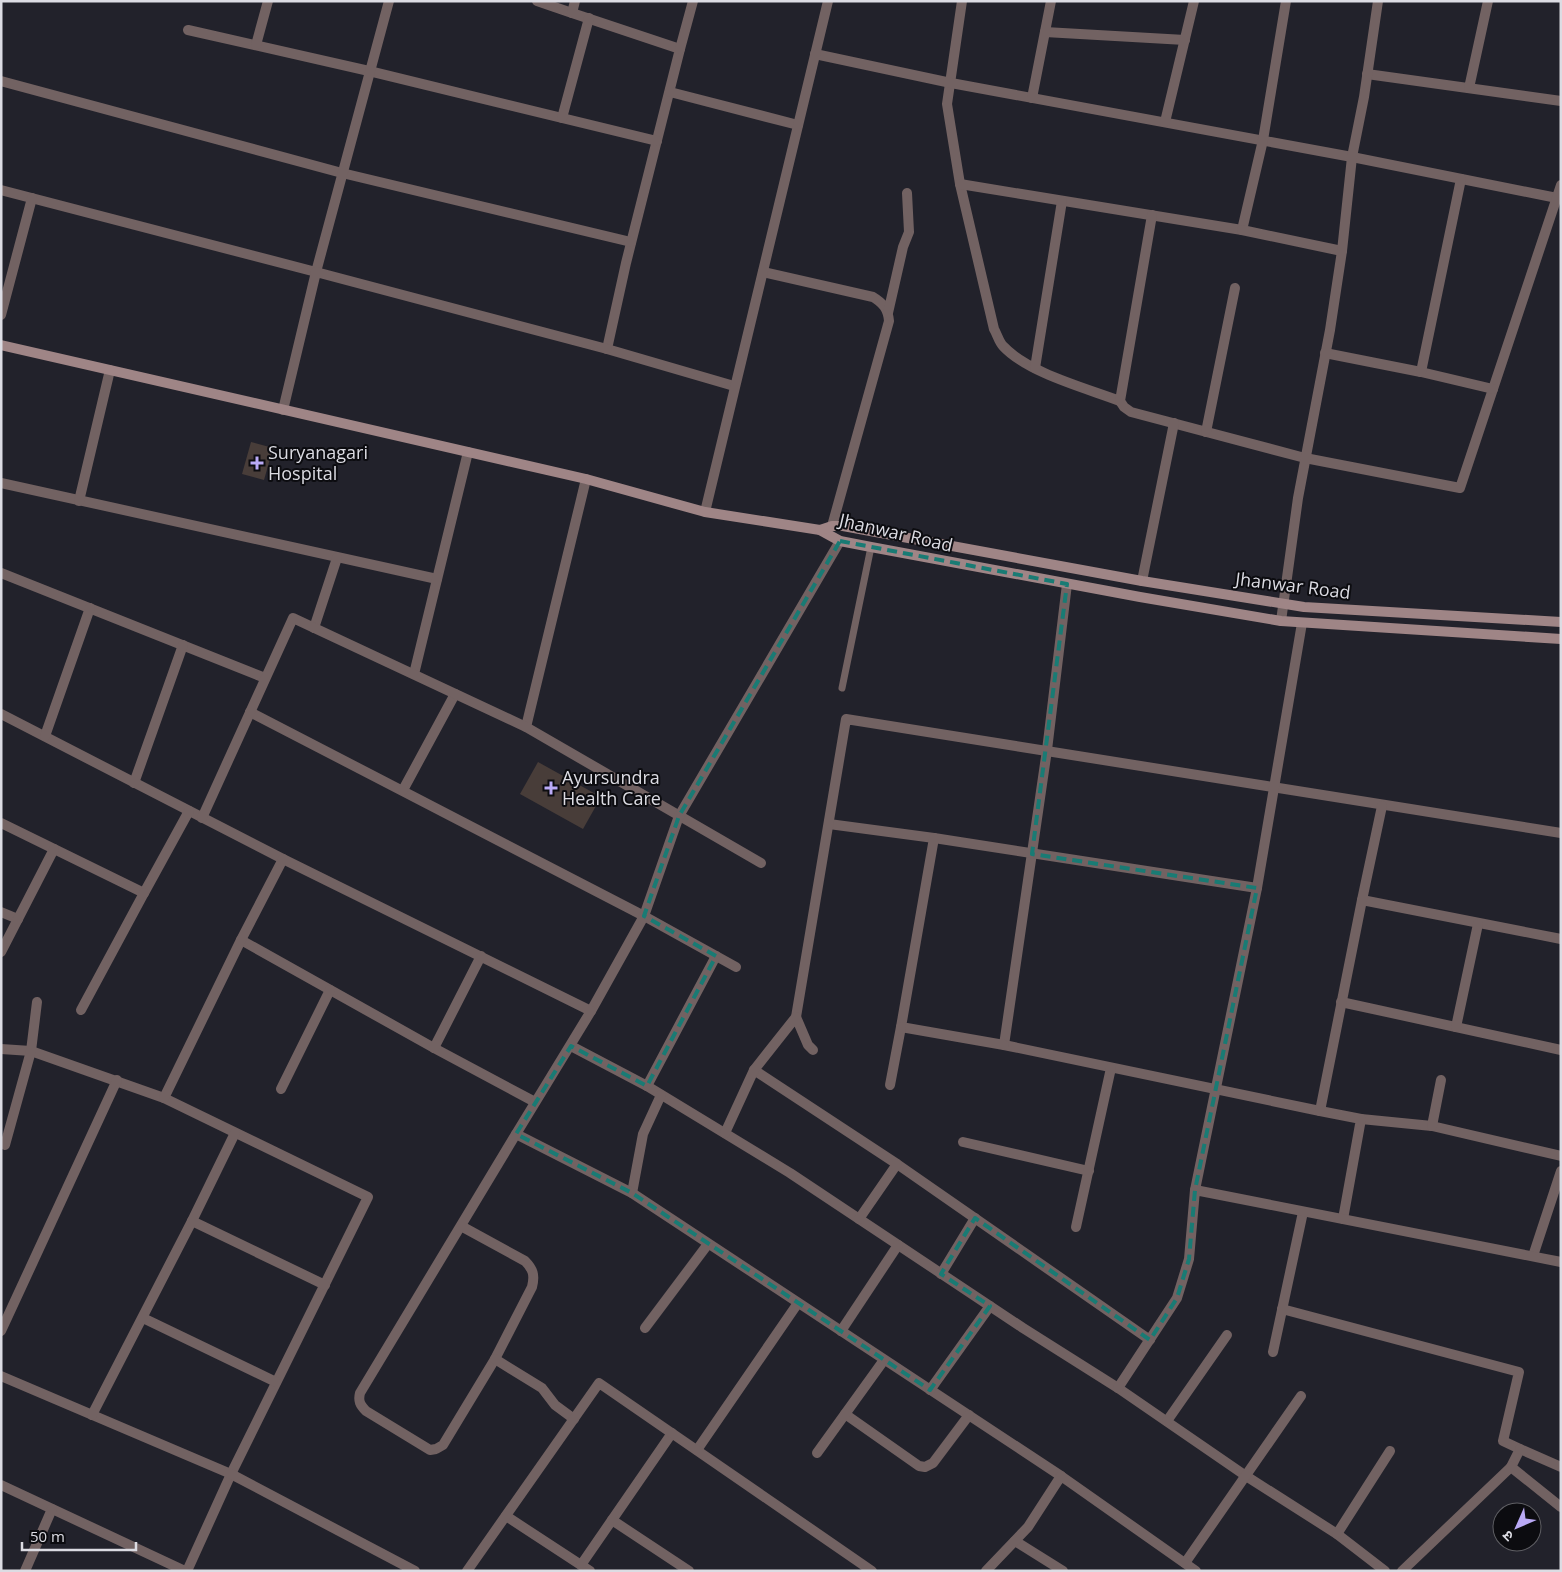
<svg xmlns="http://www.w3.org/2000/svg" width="1562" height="1572" viewBox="0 0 1562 1572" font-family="'Open Sans','Noto Sans Devanagari',sans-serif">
  <rect width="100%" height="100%" fill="#22222b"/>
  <g fill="#483d39">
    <path d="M251 442 273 448 264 480 242 474Z"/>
    <path d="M538 762 601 797 583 829 520 794Z"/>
  </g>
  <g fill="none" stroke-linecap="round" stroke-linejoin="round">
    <path stroke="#726262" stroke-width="7" d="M842 688 871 547"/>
    <g stroke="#726262" stroke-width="10">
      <path d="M537 1 572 13"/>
      <path d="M575 1 572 13 680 49 626 263 607 349 734 386"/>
      <path d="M962 1 947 104 960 184 994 329C997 334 999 342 1003 346 1028 373 1086 388 1120 401"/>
      <path d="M188 30 369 71 657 141"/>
      <path d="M1045 32 1185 40"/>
      <path d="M256 45 268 1"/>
      <path d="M680 49 693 1"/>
      <path d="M815 54 951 83 1352 157 1557 198"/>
      <path d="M1367 74 1561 101"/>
      <path d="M1 81 342 173 631 242"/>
      <path d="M1469 88 1488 1"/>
      <path d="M670 92 798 125"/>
      <path d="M1032 98 1051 1"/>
      <path d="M562 118 589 18"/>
      <path d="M1165 122 1194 1"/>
      <path d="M960 184 1242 230 1263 140 1286 1"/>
      <path d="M1 190 316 272 389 1"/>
      <path d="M1152 215 1120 401 1124 407 1131 412 1305 458 1460 488 1561 185"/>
      <path d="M1242 230 1342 251"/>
      <path d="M763 272 873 297C883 303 888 309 889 321L832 526"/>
      <path d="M888 313 903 247 909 232 907 193"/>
      <path d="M1 315 32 198"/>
      <path d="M1325 353 1421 372 1493 389"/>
      <path d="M1035 368 1062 201"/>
      <path d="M1421 372 1461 179"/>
      <path d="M283 410 316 272 607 349"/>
      <path d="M1206 432 1235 288"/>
      <path d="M1 483 437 579"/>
      <path d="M79 501 110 370"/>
      <path d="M705 512 828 1"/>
      <path d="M1 573 265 678"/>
      <path d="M1142 581 1174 423"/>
      <path d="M1067 584 1047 750 1004 1045 1320 1111"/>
      <path d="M1281 621 1298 498 1330 330 1342 251 1352 157 1364 97 1378 1"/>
      <path d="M314 628 337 558"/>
      <path d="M414 674 468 452"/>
      <path d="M250 712 644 916 736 967"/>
      <path d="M1 714 283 859"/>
      <path d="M526 727 586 479"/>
      <path d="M45 736 90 608"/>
      <path d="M134 783 183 645"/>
      <path d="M403 790 455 694"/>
      <path d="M202 818 293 618 526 727 761 863"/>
      <path d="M1 823 144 893 189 811"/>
      <path d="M829 824 934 838"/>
      <path d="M1362 900 1561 939"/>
      <path d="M1 912 18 919"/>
      <path d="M241 940 434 1048 535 1102"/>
      <path d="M1 952 54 849"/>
      <path d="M1341 1002 1561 1050"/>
      <path d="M81 1010 144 893"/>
      <path d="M591 1011 644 916 679 816 840 541"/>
      <path d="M796 1017 846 719C1084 756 1322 796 1561 833"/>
      <path d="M1456 1027 1478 924"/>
      <path d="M1004 1045 901 1027 934 838 1257 888"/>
      <path d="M571 1046 647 1086 790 1173 1023 1328 1118 1388 1246 1476 1337 1534 1385 1571"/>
      <path d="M434 1048 481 956"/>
      <path d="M1 1049 31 1051 164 1098 368 1197 231 1474 187 1571"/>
      <path d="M754 1070 897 1164 1150 1340"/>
      <path d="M890 1085 901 1027"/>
      <path d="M647 1086 716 956"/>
      <path d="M281 1089 330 990"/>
      <path d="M164 1098 241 940 283 859 591 1011 516 1134"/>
      <path d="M1361 1119 1432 1126 1561 1156"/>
      <path d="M1432 1126 1441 1080"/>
      <path d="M725 1133 754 1070 796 1017 808 1045 813 1050"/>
      <path d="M963 1142 1089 1171"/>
      <path d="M5 1145 31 1051 37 1002"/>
      <path d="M1195 1190 1257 888 1302 623"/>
      <path d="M632 1193 643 1134 661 1095"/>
      <path d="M859 1219 897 1164"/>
      <path d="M1343 1219 1361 1119 1320 1111 1362 900 1382 806"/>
      <path d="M192 1221 325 1285"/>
      <path d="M461 1226 525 1261C533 1269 535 1275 532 1287L495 1359 443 1445 436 1449 430 1450 366 1411C360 1405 358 1401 360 1393L516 1134 632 1193 1061 1476"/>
      <path d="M1076 1227 1111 1068"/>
      <path d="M1533 1256 1561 1171"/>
      <path d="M941 1274 975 1218"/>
      <path d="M1282 1309 1519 1372 1503 1441 1520 1449 1511 1467"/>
      <path d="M143 1318 276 1382"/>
      <path d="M645 1328 708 1244"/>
      <path d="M1 1331 117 1080"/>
      <path d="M841 1331 898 1245"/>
      <path d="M1273 1352 1303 1212"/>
      <path d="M495 1359 542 1388 555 1405 574 1419"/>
      <path d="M1 1376 231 1474 415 1571"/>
      <path d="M1118 1388 1177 1298 1189 1259 1195 1190 1561 1262"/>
      <path d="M930 1390 990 1306"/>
      <path d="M845 1414 919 1466 925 1467 933 1463 969 1415"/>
      <path d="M92 1415 192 1221 235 1133"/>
      <path d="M1167 1421 1227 1335"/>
      <path d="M1520 1449 1561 1467"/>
      <path d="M697 1450 798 1303"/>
      <path d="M817 1453 884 1360"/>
      <path d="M1 1485 185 1571"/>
      <path d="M506 1516 590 1571"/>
      <path d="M612 1520 689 1571"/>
      <path d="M1337 1534 1390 1451"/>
      <path d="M1015 1541 1063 1571"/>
      <path d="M1185 1563 1301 1396"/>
      <path d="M581 1565 672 1433"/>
      <path d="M25 1571 52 1509"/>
      <path d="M467 1571 599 1383 872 1571"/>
      <path d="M986 1571 1028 1527 1061 1476 1196 1571"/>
      <path d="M1402 1571 1511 1467 1561 1507"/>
    </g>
    <g stroke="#9f8586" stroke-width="10">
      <path d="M1 345 586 479 705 512 820 530 840 541 871 547 1140 597 1281 621 1561 639"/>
      <path d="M820 530 832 526H843L1142 581 1304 607 1561 622"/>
    </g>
  </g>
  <path fill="none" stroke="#197b74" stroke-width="4" stroke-dasharray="10 6" stroke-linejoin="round" d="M840 541 1067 584 1032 854 1257 888 1195 1190 1189 1259 1177 1298 1150 1340 975 1218 941 1274 990 1306 930 1390 632 1193 516 1134 571 1046 647 1086 716 956 644 916 679 816Z"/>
  <g fill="#baaaf6" stroke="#0c0c10" stroke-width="2">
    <path d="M254.5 455.5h5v5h5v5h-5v5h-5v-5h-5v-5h5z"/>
    <path d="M548.5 780.5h5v5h5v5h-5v5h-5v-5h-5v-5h5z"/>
  </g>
  <g text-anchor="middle" stroke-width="4" stroke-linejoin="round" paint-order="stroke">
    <g font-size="18" fill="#dcdce3" stroke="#0c0c10" text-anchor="start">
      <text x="268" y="459">Suryanagari<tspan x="268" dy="21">Hospital</tspan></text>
      <text x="562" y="784">Ayursundra<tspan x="562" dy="21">Health Care</tspan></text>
    </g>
    <g font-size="18" fill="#dcdce3" stroke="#0c0c10">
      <text transform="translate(896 533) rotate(13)" y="6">Jhanwar Road</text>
      <text transform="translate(1293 586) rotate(7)" y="6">Jhanwar Road</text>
    </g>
  </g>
  <rect width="1562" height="1572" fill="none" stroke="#dcdce3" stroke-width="5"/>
  <g transform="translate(1517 1527) rotate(225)"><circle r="24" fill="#0c0c10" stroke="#5f5f64"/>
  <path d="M0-4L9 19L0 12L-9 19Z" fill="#baaaf6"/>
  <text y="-8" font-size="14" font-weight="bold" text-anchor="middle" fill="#dcdce3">उ</text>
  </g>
  <path d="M22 1542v8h114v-8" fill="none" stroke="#dcdce3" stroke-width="2.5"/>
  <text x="30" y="1542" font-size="15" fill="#dcdce3" stroke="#0c0c10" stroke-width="4" paint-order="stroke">50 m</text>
</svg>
